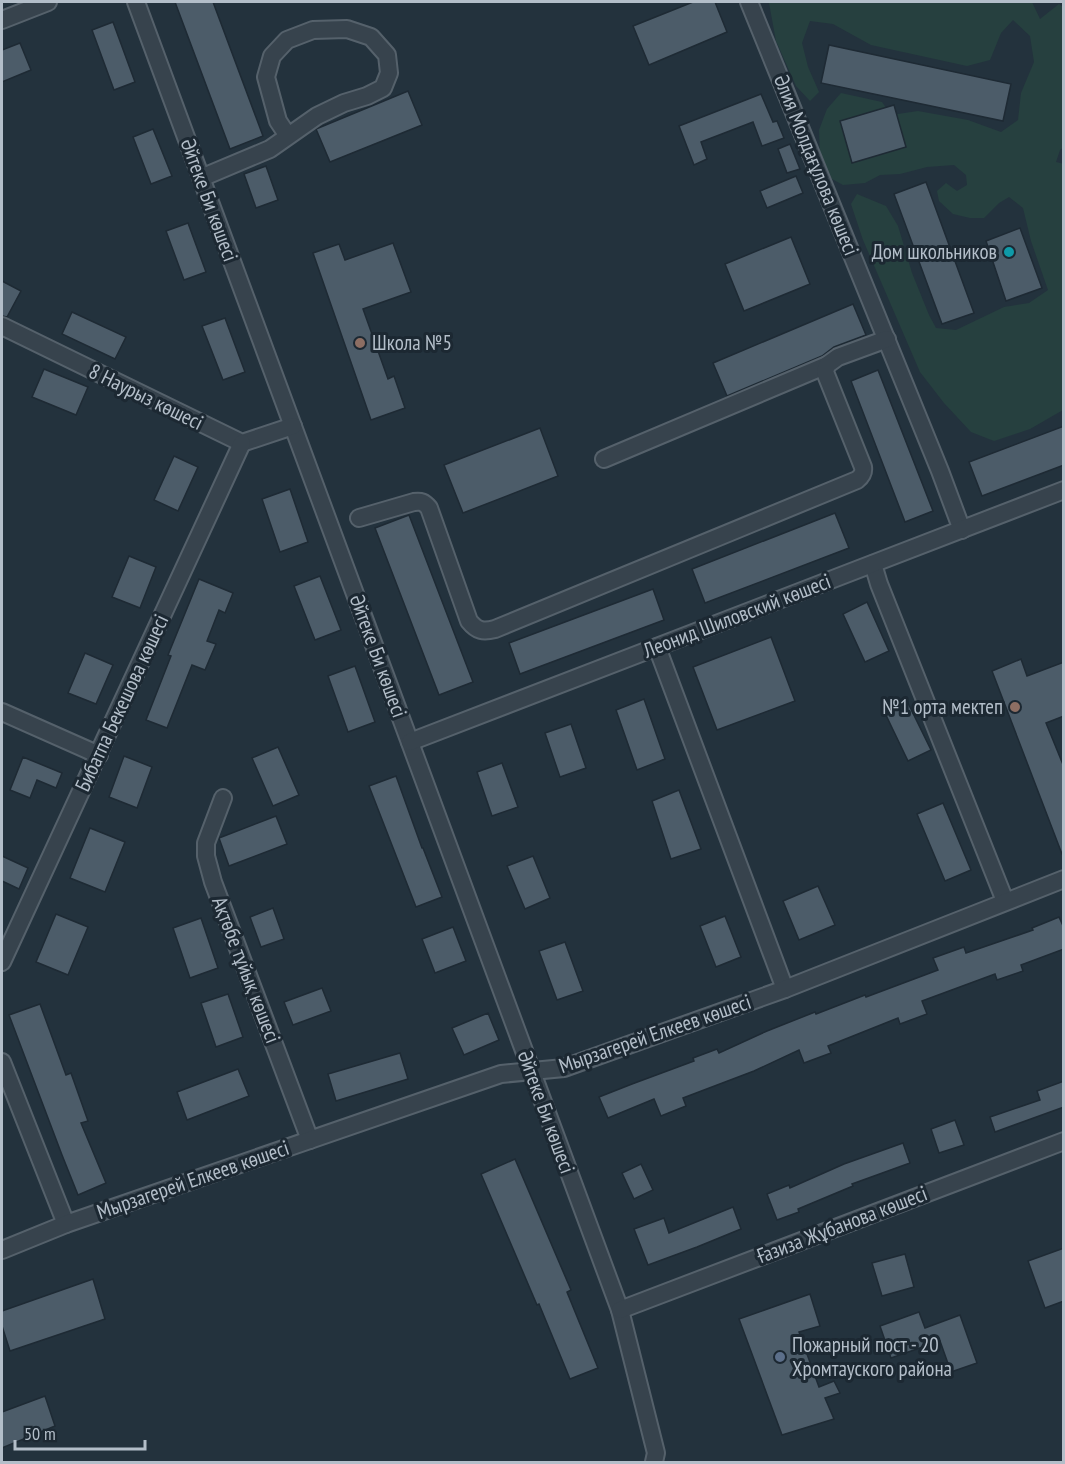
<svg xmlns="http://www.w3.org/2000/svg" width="1065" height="1464" viewBox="0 0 1065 1464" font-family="'PT Sans Narrow',sans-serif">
  <rect width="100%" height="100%" fill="#23323d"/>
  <path fill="#26403f" d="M771 2H1032L1040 19 1059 4 1063 7 1064 147 1060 150 1056 162 1064 164 1063 410 1030 429 994 441 971 432 944 403 920 372 863 240 851 204 857 194 886 206 898 226 912 273 929 315 936 328 956 330 1004 307 1029 303 1048 290 1031 241 1023 208 1009 197 999 203 984 218H970L953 214 939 201 937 191 946 183 957 191 967 185 966 175 954 165 927 167 900 174 880 175 865 183 843 185 832 179 820 157 819 130 827 109 841 93 882 102 891 115 918 111 968 120 1001 132 1018 120 1021 93 1034 62 1030 36 1013 20 1001 33 990 60 967 66 871 45 833 24 810 21 802 43 808 67 819 92 810 101 796 86 776 41 769 3Z"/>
  <g fill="#4c5c69" stroke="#1e2a34" stroke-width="1.5">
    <path d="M175 2H213L263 136 230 149Z"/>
    <path d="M693 2H715L727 32 649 65 633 26Z"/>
    <path d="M113 22 135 82 114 90 92 30Z"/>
    <path d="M20 43 31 70 2 82V50Z"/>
    <path d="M829 45 1011 84 1003 121 821 83Z"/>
    <path d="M408 91 422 125 330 162 316 129Z"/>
    <path d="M761 94 773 122 777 121 784 138 762 146 753 122 701 142 707 159 694 165 679 126Z"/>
    <path d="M894 105 906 147 852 163 840 121Z"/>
    <path d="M153 129 172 176 151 184 133 137Z"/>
    <path d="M790 144 800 169 787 173 778 149Z"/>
    <path d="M266 166 278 200 256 208 244 174Z"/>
    <path d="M796 176 803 193 767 208 760 191Z"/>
    <path d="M926 182 974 313 942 324 894 194Z"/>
    <path d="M188 223 206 272 184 280 166 231Z"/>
    <path d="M1020 228 1042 288 1006 301 986 241Z"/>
    <path d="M791 237 810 284 744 311 725 264Z"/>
    <path d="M393 243 411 292 363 309 388 379 394 376 405 408 371 420 313 253 339 244 345 260Z"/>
    <path d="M2 281 21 291 7 317 2 316Z"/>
    <path d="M853 304 866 335 834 347 822 356 727 396 713 363Z"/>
    <path d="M72 312 126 337 115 359 62 334Z"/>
    <path d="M225 318 245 372 223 380 202 326Z"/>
    <path d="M44 369 88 387 76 415 32 397Z"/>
    <path d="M878 370 933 511 905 522 851 381Z"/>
    <path d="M1064 426V465L982 496 969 462Z"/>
    <path d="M540 428 558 476 463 513 444 465Z"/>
    <path d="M174 456 198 467 178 511 154 500Z"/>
    <path d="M290 489 308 542 280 552 262 499Z"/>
    <path d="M835 513 849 548 705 603 692 569Z"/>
    <path d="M409 515 473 682 439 695 375 528Z"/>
    <path d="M129 556 156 567 140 608 112 597Z"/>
    <path d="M320 576 341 630 315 640 294 586Z"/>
    <path d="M199 579 233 593 225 613 219 610 207 641 216 644 205 670 192 665 167 728 146 720 171 656 168 655Z"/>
    <path d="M653 589 664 620 520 674 509 643Z"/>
    <path d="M867 602 889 651 865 662 843 614Z"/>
    <path d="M771 637 795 701 717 730 693 667Z"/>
    <path d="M85 653 113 665 96 704 68 693Z"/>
    <path d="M1021 659 1027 676 1064 662V716L1046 723 1064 767V853L1062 854 992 671Z"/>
    <path d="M355 666 375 722 348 732 328 676Z"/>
    <path d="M644 699 665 759 637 770 616 710Z"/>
    <path d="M906 699 931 750 908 761 884 711Z"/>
    <path d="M571 724 586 768 560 777 545 733Z"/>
    <path d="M278 747 299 795 273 806 252 758Z"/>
    <path d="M124 756 152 767 137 808 109 797Z"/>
    <path d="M23 757 62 773 56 788 37 780 30 798 10 790Z"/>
    <path d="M502 763 518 807 492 816 477 772Z"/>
    <path d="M396 776 422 848H423L442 897 416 907 369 786Z"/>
    <path d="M679 790 701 849 671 859 652 801Z"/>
    <path d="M943 803 971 870 945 881 917 814Z"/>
    <path d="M276 816 287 844 229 866 219 838Z"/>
    <path d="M90 828 125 842 105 892 70 878Z"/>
    <path d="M2 856 28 868 19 889 2 881Z"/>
    <path d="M533 856 550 898 525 909 507 866Z"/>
    <path d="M818 886 835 925 799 940 783 901Z"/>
    <path d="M273 908 284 939 261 947 250 917Z"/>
    <path d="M56 914 88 927 68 975 36 962Z"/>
    <path d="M725 916 741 957 716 967 700 926Z"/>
    <path d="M1059 917 1064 928V949L1021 965 1023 971 997 980 995 974 922 1001 927 1014 900 1024 898 1018 828 1046 831 1053 804 1063 799 1050 754 1071 683 1098 686 1106 661 1116 654 1099 608 1118 599 1097 632 1084 694 1061 693 1058 717 1049 719 1053 767 1031 815 1012 816 1014 865 995 866 997 938 970 933 958 964 947 966 953 1033 930 1032 928Z"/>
    <path d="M201 918 218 968 190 978 173 928Z"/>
    <path d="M453 927 466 961 435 973 422 939Z"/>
    <path d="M565 942 583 991 557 1000 539 951Z"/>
    <path d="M322 988 331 1011 293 1025 284 1002Z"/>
    <path d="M228 994 243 1037 216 1047 201 1003Z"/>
    <path d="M40 1004 66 1075 71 1073 88 1121 81 1123 106 1183 78 1195 62 1155 9 1015Z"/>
    <path d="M488 1013 499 1040 464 1055 452 1028Z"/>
    <path d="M400 1053 408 1079 336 1101 328 1074Z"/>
    <path d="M238 1069 249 1096 187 1120 177 1092Z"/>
    <path d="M1064 1081V1107L995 1132 990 1117 1040 1100 1037 1091Z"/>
    <path d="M955 1120 964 1145 939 1153 931 1129Z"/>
    <path d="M903 1143 910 1163 852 1184 853 1186 798 1209 799 1212 777 1220 767 1194 789 1185 790 1188 844 1164Z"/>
    <path d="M515 1159 571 1290 567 1292 598 1368 570 1379 539 1304 537 1305 481 1174Z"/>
    <path d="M641 1164 653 1190 634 1199 622 1173Z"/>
    <path d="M733 1207 741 1229 697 1247 648 1265 634 1229 664 1218 669 1233Z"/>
    <path d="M1064 1248V1301L1045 1308 1028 1261Z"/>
    <path d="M905 1254 914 1287 882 1296 872 1263Z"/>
    <path d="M93 1279 105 1319 10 1351 2 1326V1311Z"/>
    <path d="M810 1294 820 1326 799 1332 819 1387 834 1381 840 1393 825 1398 834 1419 782 1435 739 1319Z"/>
    <path d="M919 1312 925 1328 960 1315 977 1363 951 1372 940 1341 891 1358 880 1326Z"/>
    <path d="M45 1396 55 1426 2 1448V1412Z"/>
  </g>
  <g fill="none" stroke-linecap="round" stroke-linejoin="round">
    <g stroke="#55616b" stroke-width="20">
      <g id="minor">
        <path d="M136 2 620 1310 656 1453 654 1462"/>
        <path d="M749 2 940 471 962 530"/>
        <path d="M2 20 48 2"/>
        <path d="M201 178 270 149 317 116 344 103 367 96 383 88 389 73 387 55 371 37 347 29 313 30 287 40 272 56 266 77 278 121 288 136"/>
        <path d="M2 326 242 443 293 426"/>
        <path d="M604 459 827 365"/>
        <path d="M359 518 414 502C421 501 424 502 429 508L469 621C477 631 483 632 495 629L857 480C862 476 864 473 863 467L825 372 827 365 838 357 887 339"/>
        <path d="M873 564 879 584 1005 901"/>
        <path d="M657 647 785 989"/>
        <path d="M2 712 99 755"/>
        <path d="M410 742 1064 490"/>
        <path d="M223 798 206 843V856L213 882 310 1140"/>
        <path d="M2 962 242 443"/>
        <path d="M2 1062 66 1224"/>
        <path d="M2 1250 66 1224 501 1074 564 1068 785 989 1064 879"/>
        <path d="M620 1310 1064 1141"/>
      </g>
    </g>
    <use href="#minor" stroke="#37434d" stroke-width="16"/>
  </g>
  <circle fill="#0f9aa8" stroke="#1c2832" stroke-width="2" cx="1009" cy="252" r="6"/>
  <g fill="#8d6e63" stroke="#1c2832" stroke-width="2">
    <circle cx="360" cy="343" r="6"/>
    <circle cx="1015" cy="707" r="6"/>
  </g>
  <circle fill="#5c6f8a" stroke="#1c2832" stroke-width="2" cx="780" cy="1357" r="6"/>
  <g text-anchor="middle" stroke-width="6" stroke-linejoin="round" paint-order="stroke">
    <g font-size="21" fill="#b3bec9" stroke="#1c2832">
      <text transform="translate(816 165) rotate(68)" y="7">Әлия Молдағұлова көшесі</text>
      <text transform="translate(209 200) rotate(70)" y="7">Әйтеке Би көшесі</text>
      <text transform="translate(146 397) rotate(26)" y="7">8 Наурыз көшесі</text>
      <text transform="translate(737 616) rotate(-21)" y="7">Леонид Шиловский көшесі</text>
      <text transform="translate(378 656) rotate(70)" y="7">Әйтеке Би көшесі</text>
      <text transform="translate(122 703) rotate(-65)" y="7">Бибатпа Бекешова көшесі</text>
      <text transform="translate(246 970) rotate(69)" y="7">Ақтөбе тұйық көшесі</text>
      <text transform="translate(655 1034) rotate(-19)" y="7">Мырзагерей Елкеев көшесі</text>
      <text transform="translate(546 1112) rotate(70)" y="7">Әйтеке Би көшесі</text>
      <text transform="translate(193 1180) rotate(-19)" y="7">Мырзагерей Елкеев көшесі</text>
      <text transform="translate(842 1225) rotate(-21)" y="7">Ғазиза Жұбанова көшесі</text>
    </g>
    <g font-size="21" fill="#b3bec9" stroke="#1c2832" text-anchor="end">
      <text x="997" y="259">Дом школьников</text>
      <text x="372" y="350" text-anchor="start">Школа №5</text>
      <text x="1003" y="714">№1 орта мектеп</text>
      <text x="792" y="1352" text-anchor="start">Пожарный пост - 20<tspan x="792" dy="24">Хромтауского района</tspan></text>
    </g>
  </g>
  <rect width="1065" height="1464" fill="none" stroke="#b3bec9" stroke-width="6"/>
  <path d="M15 1440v9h130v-9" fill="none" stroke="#b3bec9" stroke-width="3"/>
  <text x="24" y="1440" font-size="18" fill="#b3bec9" stroke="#1c2832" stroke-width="4.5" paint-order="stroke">50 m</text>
</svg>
